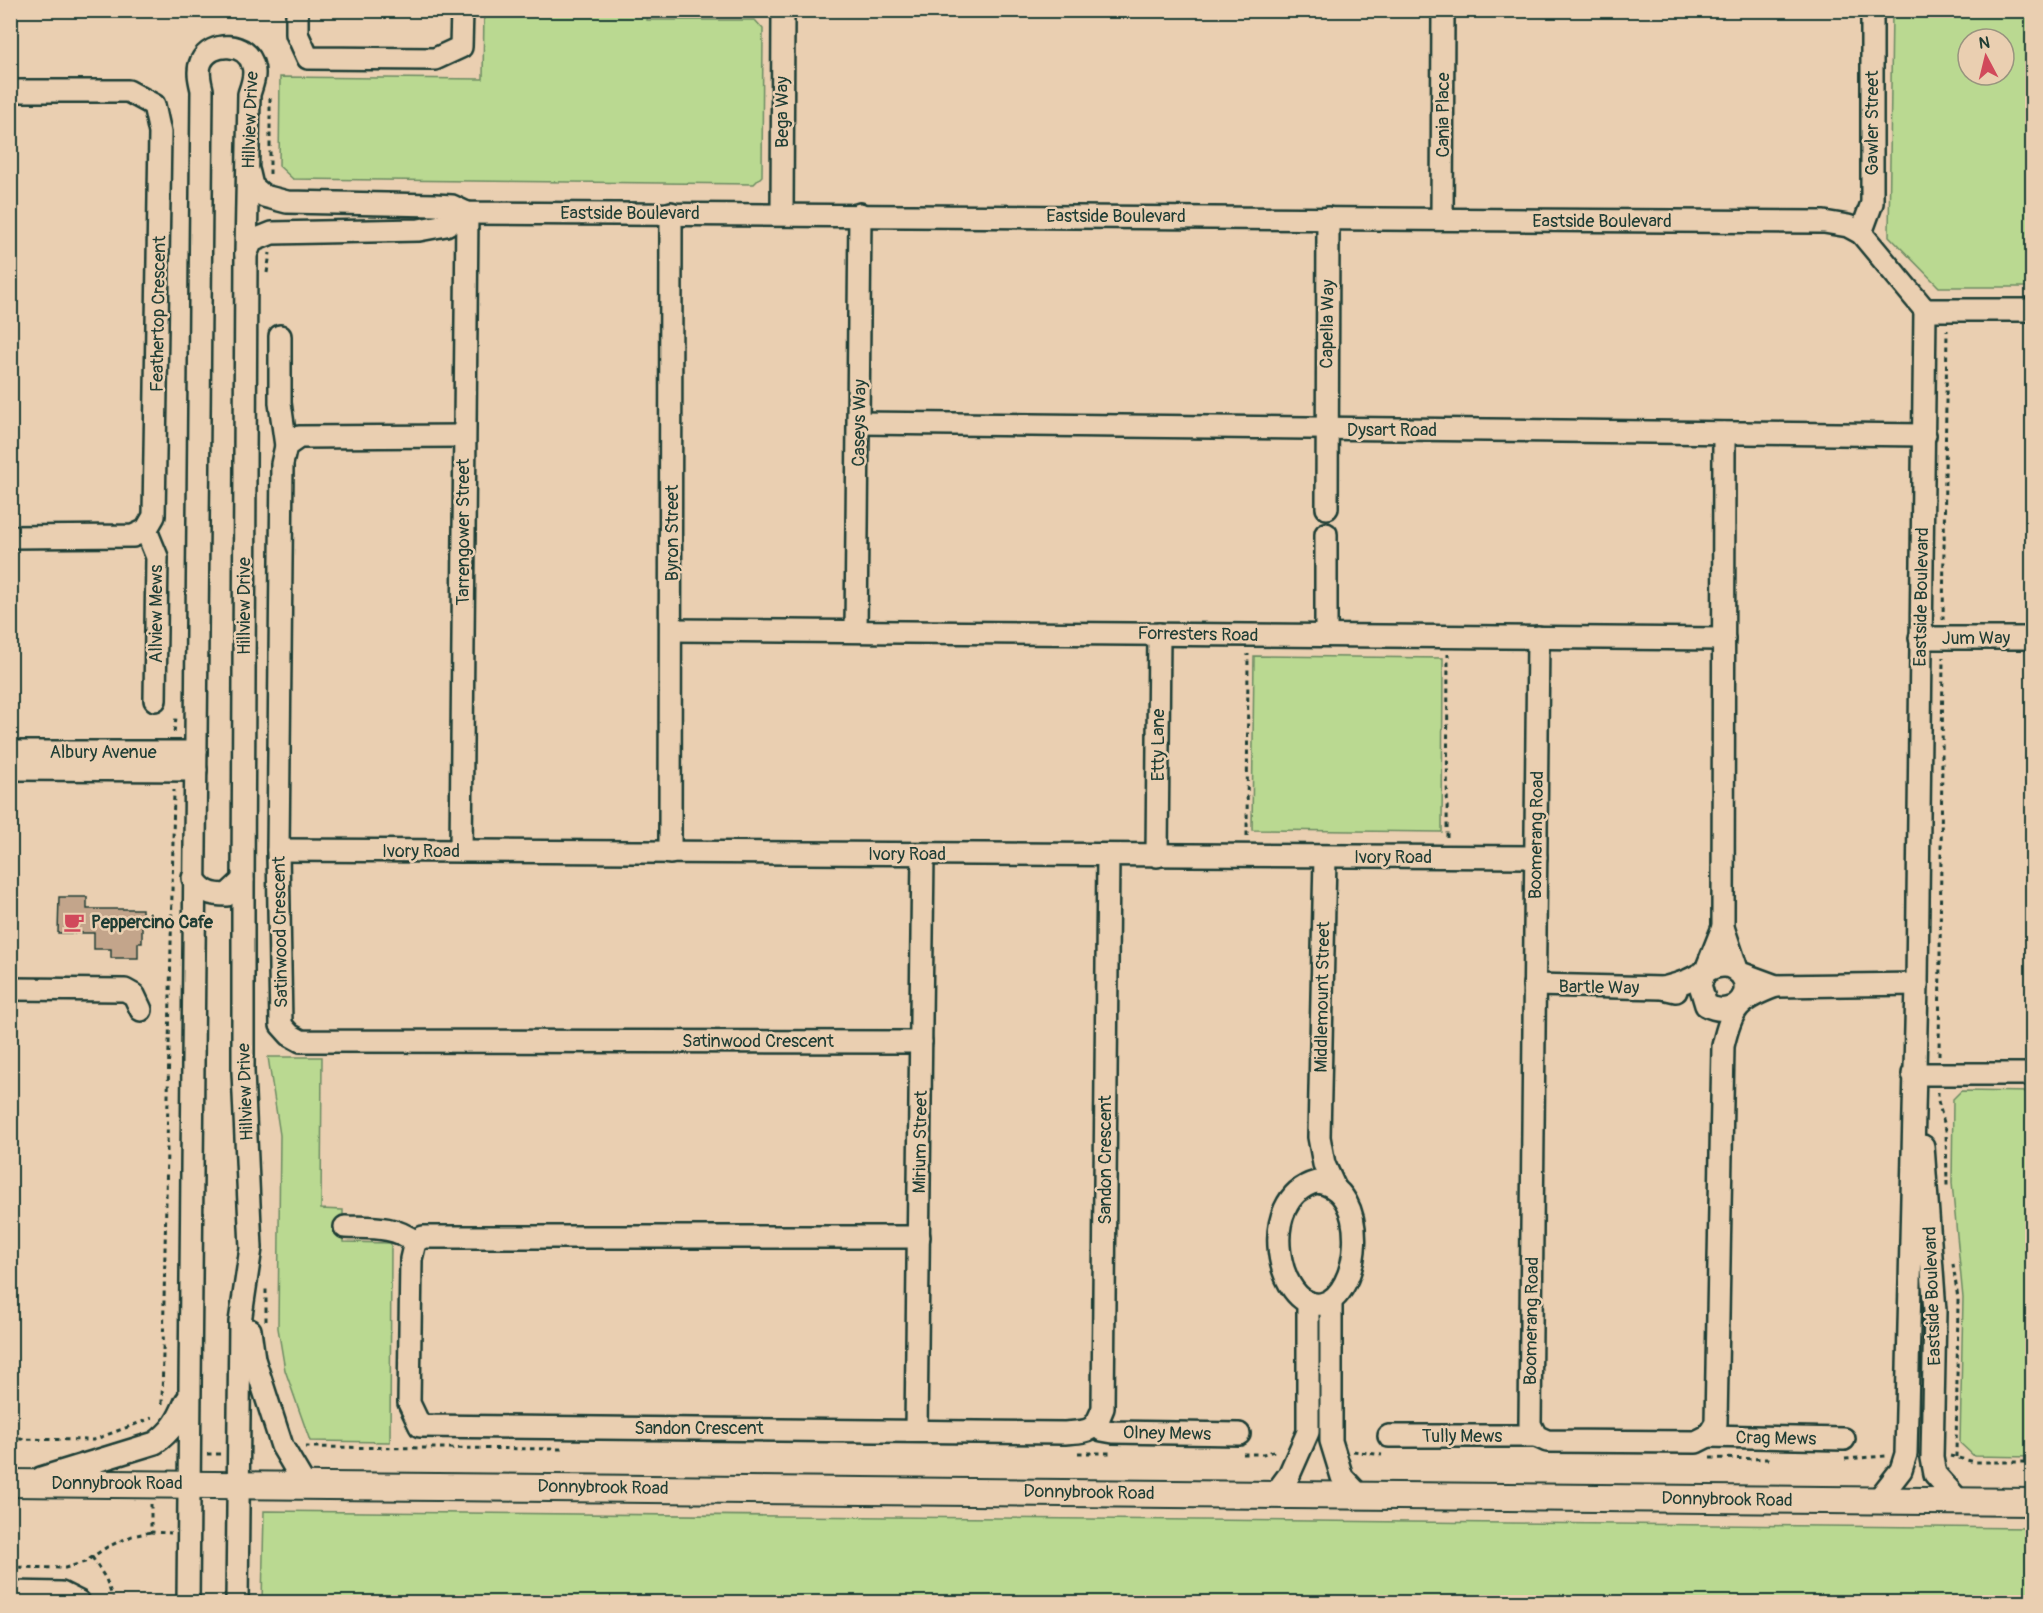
<svg xmlns="http://www.w3.org/2000/svg" width="2043" height="1613" viewBox="0 0 2043 1613" font-family="Pangolin,sans-serif">
  <rect width="100%" height="100%" fill="#eacfb1"/>
  <filter id="ink" filterUnits="userSpaceOnUse"><feTurbulence type="fractalNoise" baseFrequency=".0167" numOctaves="2"/><feDisplacementMap in="SourceGraphic" scale="12" xChannelSelector="R" yChannelSelector="G"/><feConvolveMatrix kernelMatrix="1 2 1 2 8 2 1 2 1" color-interpolation-filters="sRGB"/></filter>
  <g filter="url(#ink)">
    <g fill="#bad991" stroke="#6c8b62" stroke-width="1.5" fill-rule="evenodd">
      <path d="M484 11 647 10V20H755L763 29 762 176 754 184 293 179 279 166 280 77 483 79Z"/>
      <path d="M1892 11H2032V287H1939L1889 236ZM1968 39H2004V75H1968Z"/>
      <path d="M1254 656 1443 658 1442 832 1252 830Z"/>
      <path d="M268 1057H322L321 1209 343 1210V1242L391 1243 390 1442 310 1441 285 1370 278 1328 280 1135Z"/>
      <path d="M1961 1091 2032 1092V1457L1974 1456 1960 1443 1963 1298 1952 1183 1953 1099Z"/>
      <path d="M264 1511 2032 1528V1602H262Z"/>
    </g>
    <path fill="#c3a58b" stroke="#1f3d34" stroke-width="1.5" d="M59 897H87V909H142V943H138V958H111V949H94V933H58Z"/>
    <g fill="none" stroke-linecap="round" stroke-linejoin="round">
      <g stroke="#1f3d34" stroke-width="26">
        <g id="minor">
          <path d="M297 10V34L308 58 435 59 461 47 462 10"/>
          <path d="M10 91H128L154 105 160 133 154 516 146 530 133 536 10 537"/>
          <path d="M249 173 252 186 264 196 287 202 435 205 452 206 467 213 1824 222 1848 226 1861 233 1925 310 1917 984 1906 1454 1901 1470 1877 1501"/>
          <path d="M782 214 783 10"/>
          <path d="M1442 219 1443 10"/>
          <path d="M1861 233 1872 203V10"/>
          <path d="M246 254 252 241 272 233 419 230 446 225 467 213"/>
          <path d="M1925 310H2032"/>
          <path d="M280 336V403L286 446"/>
          <path d="M859 423 1925 435"/>
          <path d="M1724 433 1723 927 1738 972 1776 986 1917 984"/>
          <path d="M464 436 299 437 286 446 282 464 278 850 281 1025 290 1035 301 1041 921 1042"/>
          <path d="M1327 508 1328 218"/>
          <path d="M146 530 157 557 155 700"/>
          <path d="M1326 534V635"/>
          <path d="M672 630 1724 639"/>
          <path d="M856 631 860 214"/>
          <path d="M1538 637 1530 1424 1536 1436 1547 1441 1696 1442 1708 1436 1716 1423 1723 1046C1732 1007 1738 1000 1776 986"/>
          <path d="M1920 638H2032"/>
          <path d="M10 752H196"/>
          <path d="M10 769 196 770"/>
          <path d="M278 850 1536 857"/>
          <path d="M461 851 467 213"/>
          <path d="M670 853 671 213"/>
          <path d="M1157 856 1159 634"/>
          <path d="M1325 857 1319 1137 1324 1164 1335 1188"/>
          <path d="M193 878C204 892 210 895 227 895L243 880"/>
          <path d="M1534 985 1663 988 1676 991"/>
          <path d="M1663 988C1671 986 1679 984 1686 981 1701 976 1718 959 1734 969 1760 985 1737 1022 1706 1005L1700 985 1723 927"/>
          <path d="M10 989 125 990 134 995 141 1010"/>
          <path d="M1913 1074H2032"/>
          <path d="M1923 1146 1935 1311 1932 1458 1935 1474 1959 1501"/>
          <path d="M1316 1182C1372 1186 1361 1298 1321 1304 1278 1310 1255 1199 1316 1182Z"/>
          <path d="M345 1227C371 1228 394 1225 415 1242"/>
          <path d="M919 1237H423L415 1242 411 1259 409 1403 420 1426 1065 1433C1089 1431 1094 1433 1103 1408L1108 855"/>
          <path d="M1331 1301V1441L1342 1477 1359 1495"/>
          <path d="M250 1330 254 1359 282 1446 305 1485"/>
          <path d="M1097 1425 1102 1430 1113 1432 1239 1434"/>
          <path d="M916 1430 923 854"/>
          <path d="M1389 1436H1536"/>
          <path d="M1708 1436 1844 1439"/>
          <path d="M41 1478 155 1443C172 1431 178 1420 186 1401"/>
          <path d="M1275 1494 1289 1475 1308 1432V1302"/>
          <path d="M10 1592 61 1593 79 1602"/>
          <path d="M188 1602 202 90C200 81 197 71 201 62 211 40 248 42 253 66 256 75 252 85 249 94L246 254 243 888V1072L251 1248 240 1322 237 1602"/>
        </g>
      </g>
      <g stroke="#1f3d34" stroke-width="30">
        <path id="major" d="M10 1483 2032 1502"/>
      </g>
      <g stroke="#1f3d34" stroke-width="3" stroke-dasharray="4.5 4.5" stroke-linecap="butt">
        <path d="M270 174V98"/>
        <path d="M267 273 270 253"/>
        <path d="M1943 620 1947 330"/>
        <path d="M174 732 176 718"/>
        <path d="M1247 836 1248 654"/>
        <path d="M1447 837 1448 654"/>
        <path d="M1939 1055 1943 657"/>
        <path d="M1938 1092V1101L1946 1130 1947 1186"/>
        <path d="M1953 1264 1958 1299 1956 1457"/>
        <path d="M266 1321V1288"/>
        <path d="M162 1404 174 790"/>
        <path d="M10 1439 93 1440 152 1418"/>
        <path d="M305 1447 562 1449"/>
        <path d="M1353 1451 1382 1455"/>
        <path d="M1078 1453H1114"/>
        <path d="M207 1454H220"/>
        <path d="M1243 1454H1263L1278 1450"/>
        <path d="M1950 1456 1975 1462H2032"/>
        <path d="M1710 1458 1769 1459"/>
        <path d="M1845 1459 1886 1456"/>
        <path d="M151 1504V1532L171 1533"/>
        <path d="M92 1557 106 1579 114 1602"/>
        <path d="M10 1567 65 1568 85 1562 107 1547 132 1536 151 1532"/>
      </g>
      <use href="#minor" stroke="#eacfb1" stroke-width="21"/>
      <use href="#major" stroke="#eacfb1" stroke-width="26"/>
    </g>
  </g>
  <defs>
    <g id="cafe-bare" transform="scale(1.62)"><path d="M-5.5-4.5H6V0H3Q3 3.5 0 3.5H-2.5Q-5.5 3.5-5.5 0ZM3-3.2v2h1.7v-2ZM-6 4.5H4V6H-6Z" fill="#d1495b" stroke="#eacfb1" stroke-width="2.5" paint-order="stroke"/></g>
  </defs>
  <g fill-rule="evenodd">
    <use href="#cafe-bare" x="74" y="922"/>
  </g>
  <g text-anchor="middle" stroke-width="5" stroke-linejoin="round" paint-order="stroke">
    <g font-size="18" fill="#1f3d34" stroke="#eacfb1">
      <text transform="translate(782 112) rotate(-90)" y="6">Bega Way</text>
      <text transform="translate(1443 115) rotate(-90)" y="6">Cania Place</text>
      <text transform="translate(250 120) rotate(-88)" y="6">Hillview Drive</text>
      <text transform="translate(1872 123) rotate(-90)" y="6">Gawler Street</text>
      <text x="630" y="219">Eastside Boulevard</text>
      <text x="1116" y="222">Eastside Boulevard</text>
      <text x="1602" y="227">Eastside Boulevard</text>
      <text transform="translate(158 314) rotate(-89)" y="6">Feathertop Crescent</text>
      <text transform="translate(1327 324) rotate(-89)" y="6">Capella Way</text>
      <text transform="translate(859 423) rotate(-89)" y="6">Caseys Way</text>
      <text x="1392" y="436">Dysart Road</text>
      <text transform="translate(463 532) rotate(-90)" y="6">Tarrengower Street</text>
      <text transform="translate(672 533) rotate(-90)" y="6">Byron Street</text>
      <text transform="translate(1921 597) rotate(-89)" y="6">Eastside Boulevard</text>
      <text transform="translate(244 606) rotate(-90)" y="6">Hillview Drive</text>
      <text transform="translate(156 614) rotate(-90)" y="6">Allview Mews</text>
      <text transform="translate(1198 634) rotate(1)" y="6">Forresters Road</text>
      <text x="1976" y="644">Jum Way</text>
      <text transform="translate(1158 745) rotate(-90)" y="6">Etty Lane</text>
      <text x="103" y="758">Albury Avenue</text>
      <text transform="translate(1536 835) rotate(-89)" y="6">Boomerang Road</text>
      <text x="421" y="857">Ivory Road</text>
      <text x="907" y="860">Ivory Road</text>
      <text x="1393" y="863">Ivory Road</text>
      <text transform="translate(280 932) rotate(-91)" y="6">Satinwood Crescent</text>
      <text transform="translate(1599 987) rotate(1)" y="6">Bartle Way</text>
      <text transform="translate(1322 997) rotate(-89)" y="6">Middlemount Street</text>
      <text x="758" y="1047">Satinwood Crescent</text>
      <text transform="translate(245 1092) rotate(-92)" y="6">Hillview Drive</text>
      <text transform="translate(920 1142) rotate(-89)" y="6">Mirium Street</text>
      <text transform="translate(1105 1160) rotate(-90)" y="6">Sandon Crescent</text>
      <text transform="translate(1932 1296) rotate(-92)" y="6">Eastside Boulevard</text>
      <text transform="translate(1531 1321) rotate(-89)" y="6">Boomerang Road</text>
      <text x="699" y="1434">Sandon Crescent</text>
      <text transform="translate(1167 1433) rotate(1)" y="6">Olney Mews</text>
      <text x="1462" y="1442">Tully Mews</text>
      <text transform="translate(1776 1438) rotate(1)" y="6">Crag Mews</text>
      <text x="117" y="1489">Donnybrook Road</text>
      <text transform="translate(603 1487) rotate(1)" y="6">Donnybrook Road</text>
      <text transform="translate(1089 1492) rotate(1)" y="6">Donnybrook Road</text>
      <text transform="translate(1727 1499) rotate(1)" y="6">Donnybrook Road</text>
    </g>
    <g font-size="18" font-weight="bold" fill="#1f3d34" stroke="#eacfb1" text-anchor="start">
      <text x="91" y="928">Peppercino Cafe</text>
    </g>
  </g>
  <rect width="2043" height="1613" fill="none" stroke="#eacfb1" stroke-width="36"/>
  <rect x="18" y="18" width="2007" height="1577" fill="none" stroke="#1f3d34" stroke-width="2" filter="url(#ink)"/>
  <g transform="translate(1986 57) rotate(353)"><circle r="28" fill="#eacfb1" stroke="#99957f" stroke-width="1.5"/>
  <path d="M0-4.5L10 22L0 15L-10 22Z" fill="#d1495b"/>
  <text y="-9" font-size="16" font-weight="bold" text-anchor="middle" fill="#1f3d34">N</text>
  </g>
</svg>
